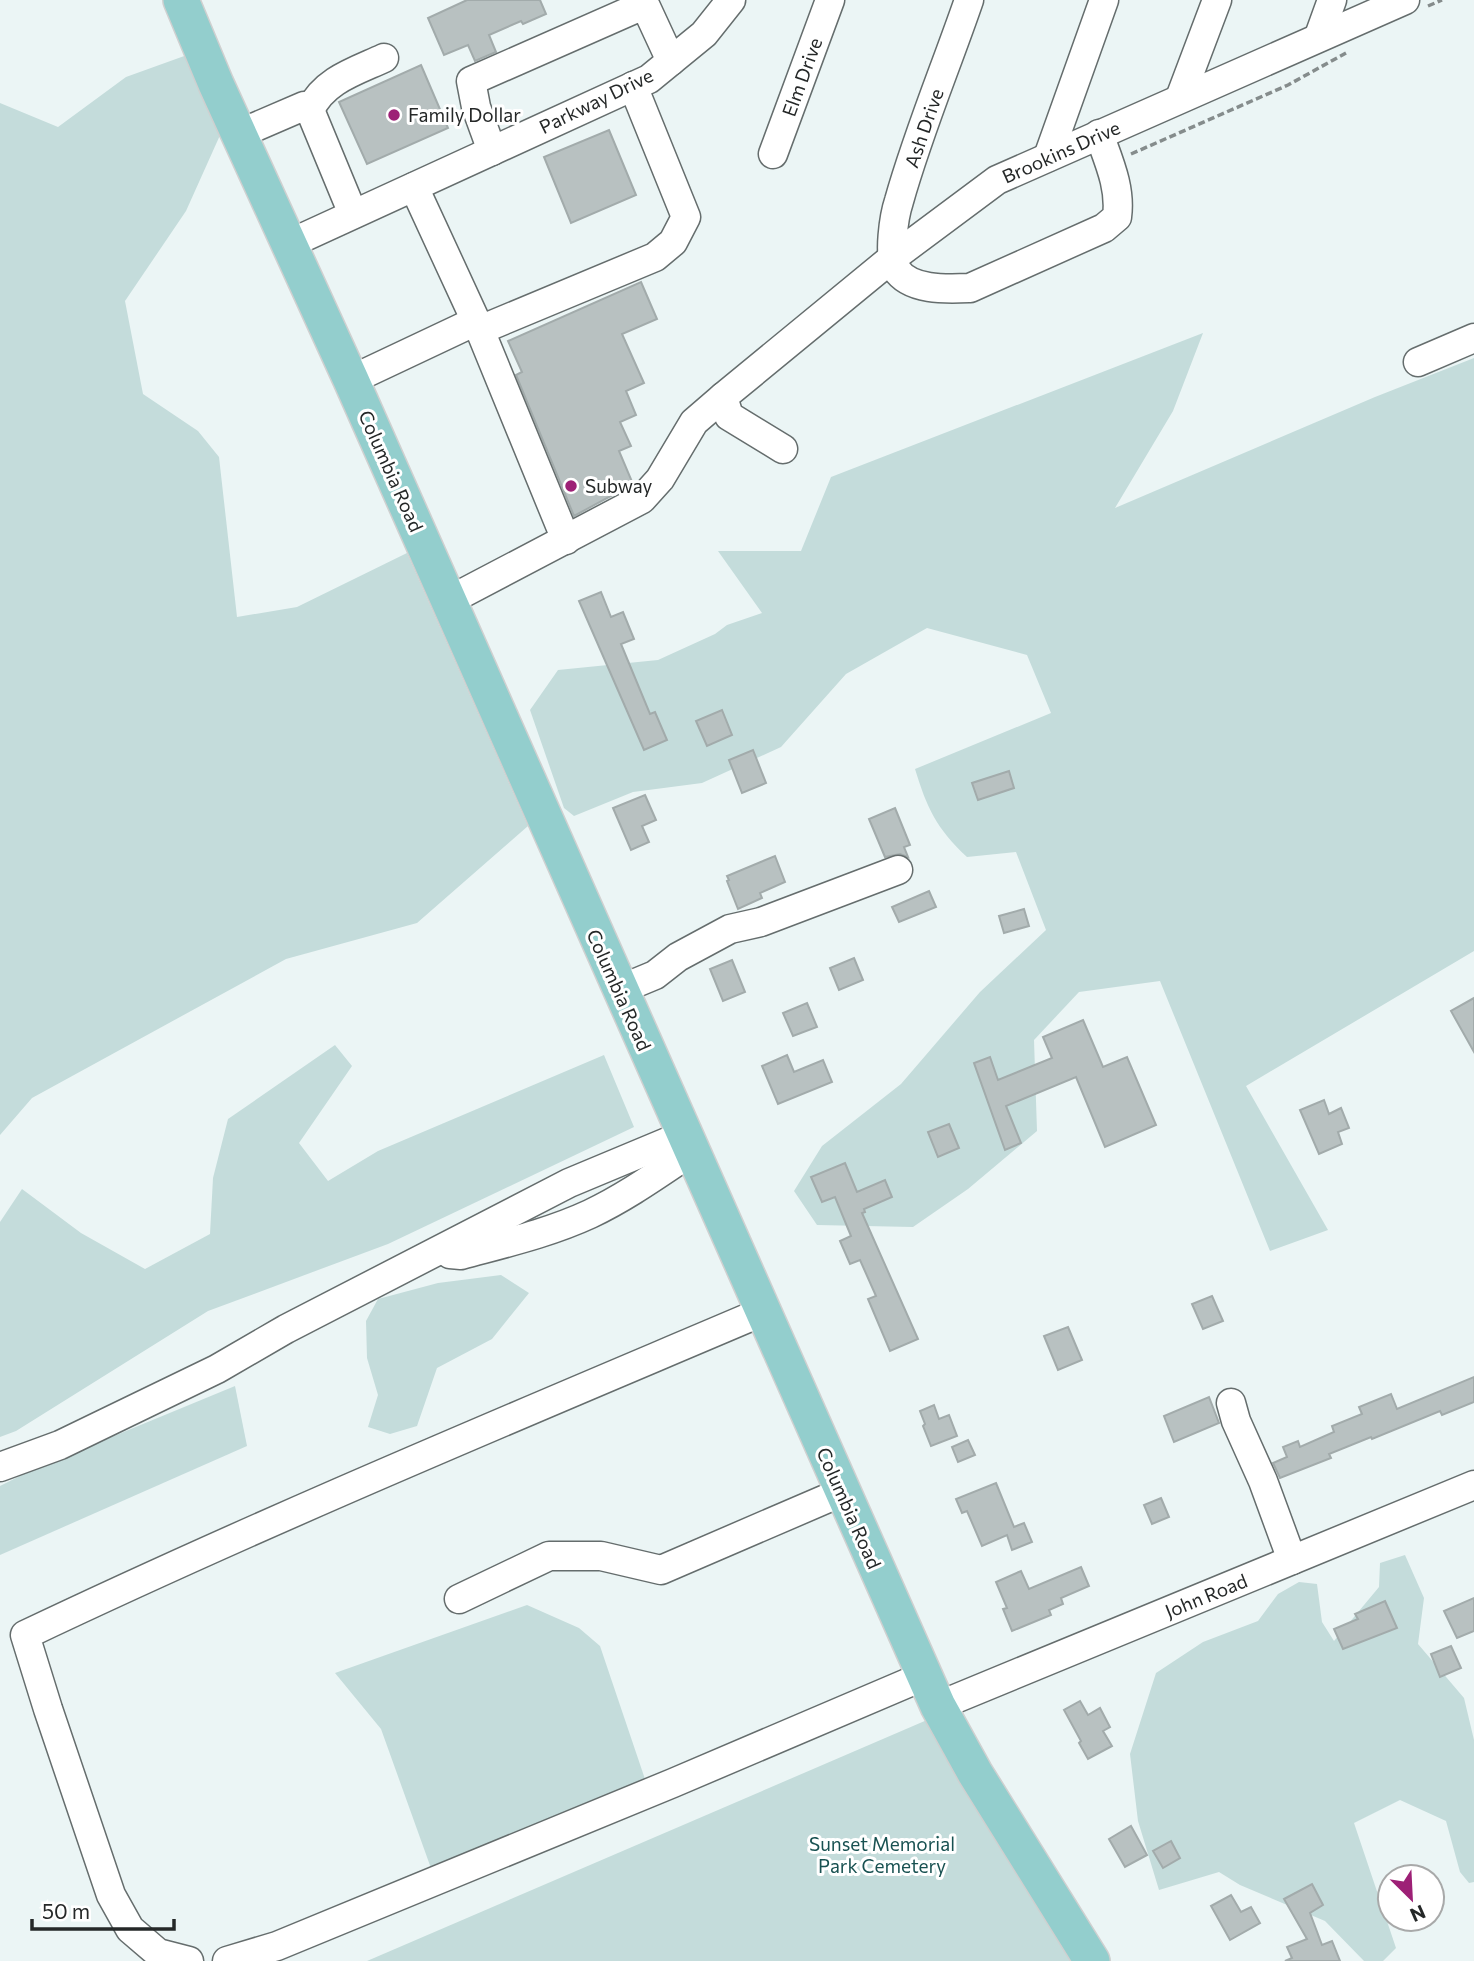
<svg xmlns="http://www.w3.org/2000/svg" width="1474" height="1961" viewBox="0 0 1474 1961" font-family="Commissioner,sans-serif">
  <rect width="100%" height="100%" fill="#ebf5f5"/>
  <g fill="#c4dcdb">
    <path d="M187 55 221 133 186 211 125 301 143 394 198 431 219 457 237 617 297 607 407 553 528 826 417 923 286 959 32 1098 0 1135V103L58 127 126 77Z"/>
    <path d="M1203 333 1173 411 1115 508 1375 397 1474 358V951L1246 1086 1328 1230 1270 1251 1160 981 1079 992 1034 1040 1037 1131 968 1189 913 1227 817 1225 794 1191 822 1146 901 1084 980 992 1046 930 1016 852 967 857C936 828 927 808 915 769L1051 713 1027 655 927 628 846 674 781 747 702 783 633 792 574 816 564 808 530 710 558 670 658 660 715 634 727 625 762 613 718 551H801L831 477Z"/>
    <path d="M335 1045 352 1066 299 1143 328 1181 378 1151 604 1055 634 1127 388 1244 208 1311 16 1431 0 1437V1222L22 1189 81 1233 145 1269 210 1234 213 1178 228 1119Z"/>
    <path d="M501 1275 529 1293 492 1339 437 1368 417 1426 390 1434 368 1427 378 1395 367 1358 366 1321 378 1299 438 1283Z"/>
    <path d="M235 1386 247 1446 0 1555V1486L34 1469Z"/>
    <path d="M1405 1555 1424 1598 1418 1644 1464 1698 1474 1740V1882L1469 1883 1460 1872 1446 1821 1400 1800 1354 1823 1396 1948 1383 1961H1364L1325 1921 1240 1885 1219 1872 1159 1890 1138 1821 1130 1754 1156 1673 1203 1642 1258 1621 1278 1594 1299 1582 1317 1584 1322 1622 1334 1641 1379 1587 1380 1563Z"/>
    <path d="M527 1605 579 1628 600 1646 647 1785 432 1871 381 1729 335 1673Z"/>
    <path d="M927 1720 1071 1961H367Z"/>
  </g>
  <g fill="#b8c1c1" stroke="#a2abab" stroke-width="2">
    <path d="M467 0H540L546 14 523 24 521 21 489 35 496 52 475 61 468 45 444 55 428 18Z"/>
    <path d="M421 65 448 128 367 164 339 102Z"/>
    <path d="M609 130 636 195 571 223 544 157Z"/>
    <path d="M641 282 657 319 622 334 644 383 626 391 636 415 620 422 631 446 619 451 633 484 574 516 516 375 522 372 508 341Z"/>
    <path d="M601 592 611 617 623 612 634 639 621 644 650 714 655 712 667 740 644 750 579 601Z"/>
    <path d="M722 710 732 735 707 746 696 721Z"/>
    <path d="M753 750 766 783 742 793 729 760Z"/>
    <path d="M1009 771 1014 788 978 800 972 783Z"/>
    <path d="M645 795 656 820 642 826 649 842 631 850 613 808Z"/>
    <path d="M895 808 910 845 904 847 908 857 900 854 885 857 869 819Z"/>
    <path d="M775 856 785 882 760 893 762 898 738 909 727 881 729 880 727 876Z"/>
    <path d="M929 891 936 907 899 922 892 907Z"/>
    <path d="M1024 909 1029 926 1004 933 999 916Z"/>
    <path d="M854 958 863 980 839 990 830 968Z"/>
    <path d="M732 960 745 992 723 1001 710 969Z"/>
    <path d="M1474 998V1052L1451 1011Z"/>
    <path d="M807 1003 817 1027 793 1036 783 1013Z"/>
    <path d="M1083 1020 1103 1067 1127 1057 1156 1125 1105 1147 1076 1077 1006 1106 1021 1143 1005 1150 974 1063 990 1057 998 1080 1052 1058 1043 1037Z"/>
    <path d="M787 1055 794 1072 823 1060 832 1082 778 1104 762 1066Z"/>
    <path d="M1324 1100 1329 1114 1341 1108 1349 1128 1338 1132 1342 1144 1319 1154 1300 1110Z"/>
    <path d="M949 1124 959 1148 938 1157 928 1132Z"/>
    <path d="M845 1163 857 1192 885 1180 892 1197 864 1209 865 1212 862 1213 918 1339 890 1351 868 1299 876 1296 860 1260 850 1264 840 1241 851 1236 835 1197 822 1202 811 1177Z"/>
    <path d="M1212 1296 1223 1321 1203 1329 1192 1304Z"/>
    <path d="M1068 1327 1082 1360 1058 1370 1044 1336Z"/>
    <path d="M1474 1377V1402L1442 1415 1440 1411 1372 1439 1371 1437 1329 1454 1331 1458 1280 1478 1273 1463 1287 1457 1283 1447 1298 1441 1300 1447 1334 1432 1332 1426 1362 1414 1359 1407 1391 1394 1397 1409Z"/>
    <path d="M1209 1397 1219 1423 1174 1442 1164 1416Z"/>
    <path d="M934 1405 939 1419 949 1415 957 1436 931 1446 923 1426 925 1424 920 1411Z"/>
    <path d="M968 1440 975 1455 958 1462 952 1447Z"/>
    <path d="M996 1483 1014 1527 1024 1523 1032 1542 1012 1550 1007 1535 982 1546 967 1511 962 1513 956 1499Z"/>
    <path d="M1161 1498 1169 1517 1152 1524 1144 1505Z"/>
    <path d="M1081 1567 1089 1586 1061 1598 1063 1604 1049 1610 1051 1615 1012 1631 1003 1609 1007 1608 996 1582 1021 1571 1029 1589Z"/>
    <path d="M1474 1598V1631L1457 1638 1444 1611Z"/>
    <path d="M1385 1601 1397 1628 1343 1649 1334 1629 1358 1619 1355 1614Z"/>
    <path d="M1451 1646 1461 1668 1440 1677 1431 1654Z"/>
    <path d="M1080 1701 1088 1715 1100 1708 1110 1727 1103 1731 1112 1746 1088 1759 1079 1743 1081 1741 1064 1710Z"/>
    <path d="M1131 1826 1147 1855 1125 1867 1109 1839Z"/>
    <path d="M1171 1841 1180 1858 1163 1868 1153 1851Z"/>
    <path d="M1312 1884 1323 1905 1310 1913 1322 1945 1332 1941 1340 1961H1285L1292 1958 1287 1947 1307 1939 1284 1899Z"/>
    <path d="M1231 1895 1241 1912 1251 1907 1260 1923 1230 1940 1211 1906Z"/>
  </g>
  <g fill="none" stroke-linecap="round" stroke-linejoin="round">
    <g stroke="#656d6d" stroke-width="31">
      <g id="minor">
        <path d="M969 0C946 67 918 133 899 201 894 216 888 256 896 269 910 291 947 289 970 288L1104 228 1117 217C1121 188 1109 162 1099 134"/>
        <path d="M1319 36 1332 0"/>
        <path d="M1180 98 1217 0"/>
        <path d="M310 110C324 80 356 71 384 58"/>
        <path d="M239 134 304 106 310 110 353 214"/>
        <path d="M492 151 476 107 471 81 639 7H646L671 61"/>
        <path d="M773 154 830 0"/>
        <path d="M1048 157 1104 0"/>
        <path d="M414 187 480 330 566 540"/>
        <path d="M289 244 649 79 704 34 731 0"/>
        <path d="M480 330 655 257 673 242 686 217 633 86"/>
        <path d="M1418 362 1474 338"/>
        <path d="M351 380 476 321"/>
        <path d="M783 449 729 416 723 397 891 259 997 180 1405 0"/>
        <path d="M448 601 642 499 660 479 694 422 723 397"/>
        <path d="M619 990 655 975 678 957 730 929 761 922 898 870"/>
        <path d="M450 1254 461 1255C505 1243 549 1233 590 1214 626 1197 658 1174 691 1152"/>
        <path d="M1231 1403 1236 1421 1263 1481 1292 1560"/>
        <path d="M0 1467 60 1445 217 1369 286 1329 569 1183 684 1135"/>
        <path d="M459 1599 549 1556H601L661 1570 842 1492"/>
        <path d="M938 1706 1474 1485"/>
        <path d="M189 1961 158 1953 130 1929 111 1895 48 1709 25 1635C267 1520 515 1417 762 1312"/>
        <path d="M227 1961 277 1946 673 1783 924 1676"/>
      </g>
    </g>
    <g stroke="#cfd0d0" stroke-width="38">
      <path id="major" d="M181 0 216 84 351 380 938 1706 975 1773 1092 1961"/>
    </g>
    <g stroke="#858c8c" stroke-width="3.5" stroke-dasharray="7 3.5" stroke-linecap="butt">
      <path d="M1428 6 1442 0"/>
      <path d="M1131 154 1288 85 1346 53"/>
    </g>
    <use href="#minor" stroke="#fff" stroke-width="28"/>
    <use href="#major" stroke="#93cecd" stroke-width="35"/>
  </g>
  <g fill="#9d2076" stroke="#fff" stroke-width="2.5">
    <circle cx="394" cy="115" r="7"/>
    <circle cx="571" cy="486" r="7"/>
  </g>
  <g text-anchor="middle" stroke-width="6" stroke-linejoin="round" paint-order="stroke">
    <g font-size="19" fill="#252828" stroke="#fff">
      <text transform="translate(802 77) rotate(-70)" y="7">Elm Drive</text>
      <text transform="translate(596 101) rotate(-26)" y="7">Parkway Drive</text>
      <text transform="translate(924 128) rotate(-71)" y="7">Ash Drive</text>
      <text transform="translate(1061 152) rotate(-24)" y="7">Brookins Drive</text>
      <text transform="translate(391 471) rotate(66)" y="7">Columbia Road</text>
      <text transform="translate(619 990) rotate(66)" y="7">Columbia Road</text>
      <text transform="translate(849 1508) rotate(66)" y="7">Columbia Road</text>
      <text transform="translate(1206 1596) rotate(-22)" y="7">John Road</text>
    </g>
    <g font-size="19" fill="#252828" stroke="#fff" text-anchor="start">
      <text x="408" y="122">Family Dollar</text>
      <text x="585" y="493">Subway</text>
    </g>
    <g font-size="19" fill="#185151" stroke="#fff">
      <text x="882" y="1851">Sunset Memorial<tspan x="882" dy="22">Park Cemetery</tspan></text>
    </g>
  </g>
  <g transform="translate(1411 1898) rotate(156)"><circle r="33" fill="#ffffff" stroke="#a8a9a9" stroke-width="2"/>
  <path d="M0-5L12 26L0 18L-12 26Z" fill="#9d2076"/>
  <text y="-10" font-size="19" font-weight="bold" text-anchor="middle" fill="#252828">N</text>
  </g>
  <path d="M32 1919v10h142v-10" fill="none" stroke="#252828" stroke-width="3.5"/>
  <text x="42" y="1919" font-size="21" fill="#252828" stroke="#ffffff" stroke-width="5" paint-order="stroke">50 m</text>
</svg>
